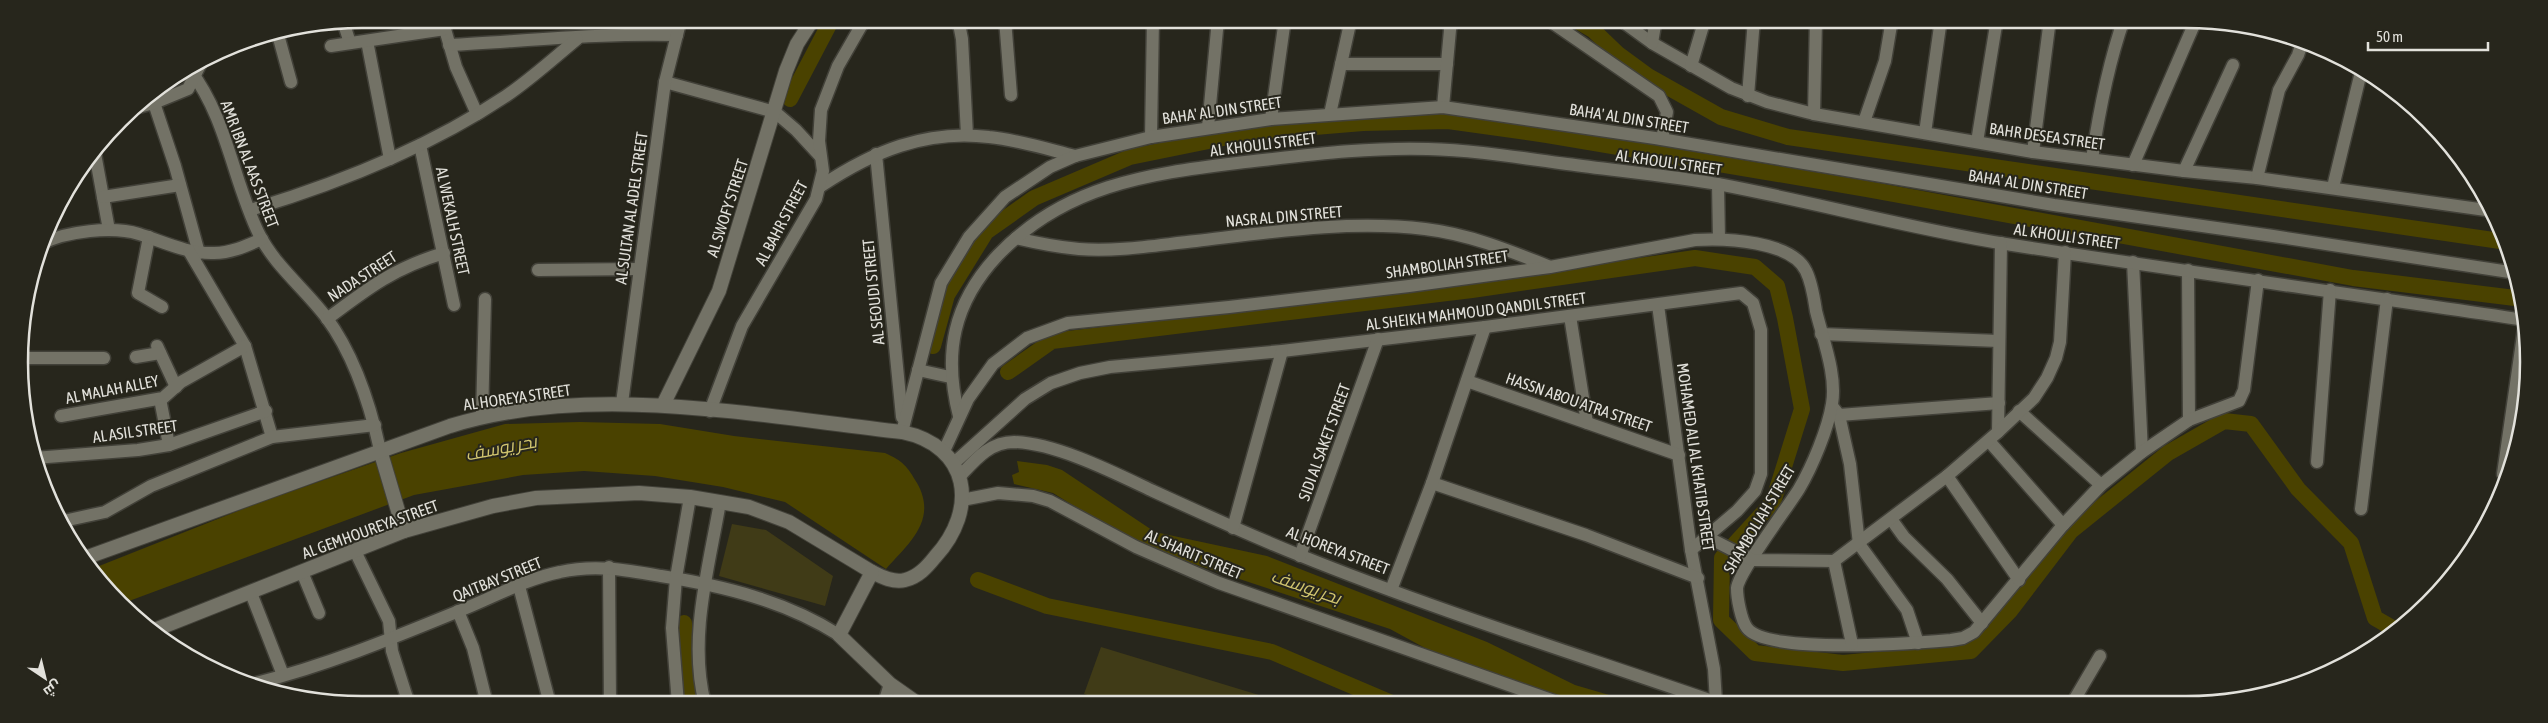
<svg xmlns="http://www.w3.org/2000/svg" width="2548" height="723" viewBox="0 0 2548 723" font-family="'Asap Condensed',Cairo,sans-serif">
  <rect width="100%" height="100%" fill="#27261c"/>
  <g fill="#403b17">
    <path d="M732 524 766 530 833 576 825 606 719 576Z"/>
    <path d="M1101 647 1272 699 1281 703H1112L1084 694Z"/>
  </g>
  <g fill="#4a4200">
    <path d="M580 422 660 424 734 436 885 453C903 461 907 466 917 483 938 520 909 543 886 569L785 502 723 487 655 476 584 471 523 475 414 495 121 604 89 570 258 503 401 453 505 424Z"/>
    <path d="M1017 461 1047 465 1062 470 1155 532 1267 556 1487 642 1575 685 1633 702H1566L1554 699 1447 660 1390 629 1188 562 1126 538 1053 493 1014 484 1012 475 1019 472Z"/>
  </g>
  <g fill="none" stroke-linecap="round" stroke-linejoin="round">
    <g stroke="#4a4200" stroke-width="16">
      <path d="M1574 19 1593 30 1618 54 1648 76 1721 117 1788 137 2507 242"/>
      <path d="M790 99 832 19"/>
      <path d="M933 346 947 295 986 232 1034 198 1130 157 1253 132 1363 123 1448 121 1547 135 1867 189 2353 278 2523 299"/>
      <path d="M1008 372 1052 341 1472 290 1695 258 1755 267 1777 286 1785 318 1802 409 1773 502 1722 558 1721 620 1755 653 1843 663 1971 651 2010 611 2071 531 2168 453 2224 421 2251 424 2298 489 2351 543 2375 618 2396 630"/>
      <path d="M978 580 1047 606 1272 652 1392 703"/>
      <path d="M684 623 686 684 691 704"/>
    </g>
    <g stroke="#424139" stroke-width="15">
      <g id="minor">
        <path d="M442 19 456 67 477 114"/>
        <path d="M958 19 962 39 967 135"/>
        <path d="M1005 19 1011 95"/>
        <path d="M1547 19 1659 96 1667 112 1662 139"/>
        <path d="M1619 19 1652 43 1731 88 1767 102 1814 114 2033 152 2184 171 2257 178 2493 211"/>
        <path d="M343 21 350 43"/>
        <path d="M277 31 291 82"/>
        <path d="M367 41 390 159"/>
        <path d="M1652 43 1656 19"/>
        <path d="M449 45C525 41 601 33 677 35"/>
        <path d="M331 46 445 29"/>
        <path d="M1341 64H1447"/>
        <path d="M1691 66 1705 19"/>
        <path d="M190 70C227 118 233 181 259 234 275 266 305 289 326 317 355 356 370 404 380 450"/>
        <path d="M665 82 775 112 796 130 820 156"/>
        <path d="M1748 96 1754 19"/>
        <path d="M154 103 175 166 199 253"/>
        <path d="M1443 107 1451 19"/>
        <path d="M131 109 154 103 188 89 201 63"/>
        <path d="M1330 114 1351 19"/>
        <path d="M1814 114 1816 19"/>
        <path d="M1271 119 1285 19"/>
        <path d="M1864 122 1885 61 1892 19"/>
        <path d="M1208 127 1218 19"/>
        <path d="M1925 133 1941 19"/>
        <path d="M1151 137 1153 19"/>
        <path d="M1977 142 1997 19"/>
        <path d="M420 145 454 305"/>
        <path d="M94 148 109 230"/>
        <path d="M2033 152 2050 19"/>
        <path d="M876 154 902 417"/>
        <path d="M2092 159C2099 112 2108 64 2124 19"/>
        <path d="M2133 165 2196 20"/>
        <path d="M2184 171 2233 65"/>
        <path d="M2257 178 2279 90 2298 55 2303 40"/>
        <path d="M1718 184 1719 239"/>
        <path d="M821 186C872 152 926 129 989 137 1018 140 1047 149 1075 156"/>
        <path d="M2333 187 2362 68"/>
        <path d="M103 197 180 185"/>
        <path d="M250 210C340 183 428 148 506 96 531 79 554 58 577 39"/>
        <path d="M149 237 138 293 162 307"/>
        <path d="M1016 238C1037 243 1058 247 1079 249 1118 252 1157 245 1196 241 1272 232 1349 220 1425 229 1468 234 1508 250 1548 266"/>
        <path d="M41 244C66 231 113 226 139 234 164 242 188 254 214 253 231 253 246 246 262 239"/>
        <path d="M189 251 245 346 272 437"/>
        <path d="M2133 262 2142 452"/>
        <path d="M538 270 639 269"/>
        <path d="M2188 270 2189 420"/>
        <path d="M1658 305 1691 550 1714 669 1716 702"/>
        <path d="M1570 316 1587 423"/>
        <path d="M327 319C368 288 394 268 444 253"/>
        <path d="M1821 334 1999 341"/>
        <path d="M157 346 176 387"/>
        <path d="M21 357 23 316"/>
        <path d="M136 357 160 353"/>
        <path d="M21 358H104"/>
        <path d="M918 370 950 377"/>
        <path d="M1467 381 1679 455"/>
        <path d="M160 399 169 445"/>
        <path d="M622 403 665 82 681 19"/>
        <path d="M1832 406 1839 415 1850 464 1859 544 1907 610 1918 643"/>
        <path d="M710 411 742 326 816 199 823 171 819 141 821 110 838 66 865 19"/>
        <path d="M2019 411 2101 485"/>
        <path d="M1839 415 1999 403"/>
        <path d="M61 416 163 398 181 382 245 346"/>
        <path d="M959 416C943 354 953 303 998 255 1064 186 1146 174 1237 163 1301 156 1364 147 1428 149 1475 150 1521 158 1567 164 1619 171 1672 176 1723 185 1818 203 1911 229 2006 244 2179 271 2352 294 2525 320"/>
        <path d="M482 417 485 299"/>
        <path d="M902 432 941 283 969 237 1005 197 1050 167 1075 156 1151 137 1271 119 1443 107 1655 138 2054 205 2273 236 2516 273"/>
        <path d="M1998 432 2001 243"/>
        <path d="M1989 441 2063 525"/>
        <path d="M944 451 968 399 993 364 1027 338 1068 323 1229 307 1409 286 1550 267 1695 240C1725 238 1792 241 1806 271 1812 283 1814 298 1816 311 1823 340 1837 375 1832 404 1828 429 1812 467 1799 489 1788 507 1739 571 1737 588 1737 598 1741 620 1747 628 1767 655 1916 643 1951 640L1963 638 1974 632 2063 525 2101 485 2142 452 2189 420 2239 401 2244 390 2258 280"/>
        <path d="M34 458 138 450 169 445 266 411"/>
        <path d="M2317 462 2330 290"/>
        <path d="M954 463 1025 399 1051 383 1080 373 1110 367 1282 351 1485 327 1741 293 1753 303 1761 330V474L1755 491 1737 511 1691 550"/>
        <path d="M2503 474 2525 321"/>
        <path d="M961 475C976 459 990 442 1014 442 1056 443 1115 473 1153 491 1201 513 1249 535 1299 555 1435 610 1576 654 1715 702"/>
        <path d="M1947 476 2019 580"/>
        <path d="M1432 483 1586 535 1698 578"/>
        <path d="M962 500 998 493 1033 496 1050 501 1136 547 1219 583 1557 702"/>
        <path d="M2361 509 2387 299"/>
        <path d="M1891 519 1904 537 1947 579 1982 623"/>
        <path d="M59 522 105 512 151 486 272 437 375 425"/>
        <path d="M1233 528 1282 351"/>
        <path d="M1707 537 1752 560 1834 561 1947 476 1998 432 2034 398 2047 378 2056 358 2060 342 2065 252"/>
        <path d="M355 551 389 621 392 651 409 704"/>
        <path d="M1300 556 1378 339"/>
        <path d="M1834 561 1852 644"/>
        <path d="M609 567 610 704"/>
        <path d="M302 572 319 613"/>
        <path d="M519 586 550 704"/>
        <path d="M1391 590 1432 483 1485 327"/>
        <path d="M251 593 283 675"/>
        <path d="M458 611 473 648 487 704"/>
        <path d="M256 683C325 666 393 638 459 611 492 598 525 579 560 572 595 564 627 570 661 576 724 586 785 601 839 635"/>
        <path d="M2073 702 2100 656"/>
        <path d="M884 703 890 684"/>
        <path d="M678 704 672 628 676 578 690 497"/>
        <path d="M705 704C688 638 709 567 720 502"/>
      </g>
    </g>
    <g stroke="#424139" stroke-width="16">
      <g id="tertiary">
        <path d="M663 405 719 291 786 71 797 44 813 19"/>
        <path d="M380 450 404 531"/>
        <path d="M82 559 450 426C591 382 757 416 902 432 970 446 979 509 935 557 927 567 918 577 905 580 894 583 882 577 872 572L789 522 749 507 690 497 639 493 536 498 493 506 404 531 152 631"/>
        <path d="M872 572 839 635 890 684 917 703"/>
      </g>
    </g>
    <use href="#minor" stroke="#737266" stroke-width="12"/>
    <use href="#tertiary" stroke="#737266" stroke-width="14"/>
  </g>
  <g text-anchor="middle" stroke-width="4" stroke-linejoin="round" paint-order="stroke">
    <g font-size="16" fill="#e2e1db" stroke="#27261c">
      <text transform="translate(1222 110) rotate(-8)" y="6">BAHA' AL DIN STREET</text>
      <text transform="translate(1629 118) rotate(9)" y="6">BAHA' AL DIN STREET</text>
      <text transform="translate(2047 136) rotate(8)" y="6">BAHR DESEA STREET</text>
      <text transform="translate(1263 144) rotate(-7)" y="6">AL KHOULI STREET</text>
      <text transform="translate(1669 162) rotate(8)" y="6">AL KHOULI STREET</text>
      <text transform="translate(250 164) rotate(69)" y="6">AMR IBN AL AAS STREET</text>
      <text transform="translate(2028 184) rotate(9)" y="6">BAHA' AL DIN STREET</text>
      <text transform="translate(631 208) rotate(-82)" y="6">AL SULTAN AL ADEL STREET</text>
      <text transform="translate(727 208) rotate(-72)" y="6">AL SWOFY STREET</text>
      <text transform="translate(1284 216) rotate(-5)" y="6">NASR AL DIN STREET</text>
      <text transform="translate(453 221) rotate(78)" y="6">AL WEKALH STREET</text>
      <text transform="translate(781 223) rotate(-62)" y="6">AL BAHR STREET</text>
      <text transform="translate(2067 236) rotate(8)" y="6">AL KHOULI STREET</text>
      <text transform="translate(1447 264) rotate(-8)" y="6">SHAMBOLIAH STREET</text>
      <text transform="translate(362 276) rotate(-33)" y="6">NADA STREET</text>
      <text transform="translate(873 292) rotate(-96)" y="6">AL SEOUDI STREET</text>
      <text transform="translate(1476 311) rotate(-7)" y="6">AL SHEIKH MAHMOUD QANDIL STREET</text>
      <text transform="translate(112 389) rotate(-11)" y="6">AL MALAH ALLEY</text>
      <text transform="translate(517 397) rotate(-8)" y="6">AL HOREYA STREET</text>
      <text transform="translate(1579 402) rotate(19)" y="6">HASSN ABOU ATRA STREET</text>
      <text transform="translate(135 431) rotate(-8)" y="6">AL ASIL STREET</text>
      <text transform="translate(1324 442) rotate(-70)" y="6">SIDI AL SAKET STREET</text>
      <text transform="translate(1696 457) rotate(82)" y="6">MOHAMED ALI AL KHATIB STREET</text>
      <text transform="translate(1759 519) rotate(-59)" y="6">SHAMBOLIAH STREET</text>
      <text transform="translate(370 529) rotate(-20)" y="6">AL GEMHOUREYA STREET</text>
      <text transform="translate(1338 550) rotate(21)" y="6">AL HOREYA STREET</text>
      <text transform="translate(1194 554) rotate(23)" y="6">AL SHARIT STREET</text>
      <text transform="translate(497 579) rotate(-22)" y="6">QAITBAY STREET</text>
    </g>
    <g font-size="18" font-style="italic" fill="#d1c56f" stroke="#27261c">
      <text transform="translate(501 448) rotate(-11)" y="6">بحر يوسف</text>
      <text transform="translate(1306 587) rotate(19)" y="6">بحر يوسف</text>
    </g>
  </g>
  <path d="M0 0H2548V723H0ZM362 28H2186A334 334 0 0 1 2520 362V362A334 334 0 0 1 2186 696H362A334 334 0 0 1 28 362V362A334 334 0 0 1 362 28Z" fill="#27261c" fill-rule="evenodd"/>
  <path fill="none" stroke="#e2e1db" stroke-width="2.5" d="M362 28H2186A334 334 0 0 1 2520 362V362A334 334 0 0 1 2186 696H362A334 334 0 0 1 28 362V362A334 334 0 0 1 362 28Z"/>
  <g transform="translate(45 678) rotate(145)" stroke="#27261c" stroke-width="4" paint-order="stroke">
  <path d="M0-4L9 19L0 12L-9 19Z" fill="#e2e1db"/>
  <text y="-8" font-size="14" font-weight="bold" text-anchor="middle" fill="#e2e1db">ش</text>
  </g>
  <path d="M2368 42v8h120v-8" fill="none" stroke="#e2e1db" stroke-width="2.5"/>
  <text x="2376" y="42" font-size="15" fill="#e2e1db" stroke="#27261c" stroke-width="4" paint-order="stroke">50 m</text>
</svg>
